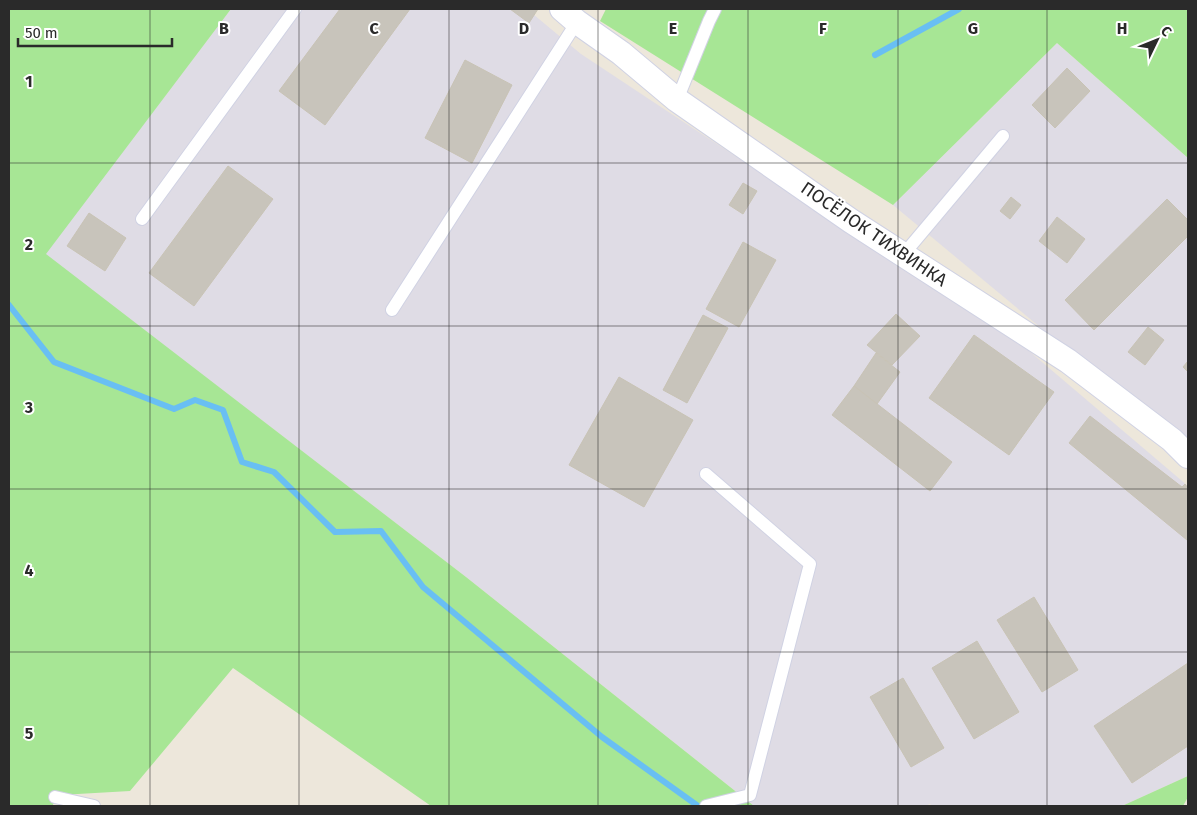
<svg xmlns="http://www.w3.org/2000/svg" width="1197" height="815" viewBox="0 0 1197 815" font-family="'Fira Sans',sans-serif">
  <rect width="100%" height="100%" fill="#ede7db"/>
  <g fill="#dfdce5">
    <path d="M231 9H527L581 54 1029 351 1188 486V776L1122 806H932L930 804 925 806H754L466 577 45 254Z"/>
    <path d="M1057 43 1188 158V450L893 205Z"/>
  </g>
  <g fill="#a7e695">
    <path d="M9 9H231L46 254 466 577 754 806H431L233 668 130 791 60 795 52 806H9Z"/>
    <path d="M606 9H1188V158L1057 43 893 205 600 21Z"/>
    <path d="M1188 776V797L1183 806H1122Z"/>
  </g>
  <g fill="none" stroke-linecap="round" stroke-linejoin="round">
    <g stroke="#69bff3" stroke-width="6">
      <path d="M875 55 959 9"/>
      <path d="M9 305 54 362 174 409 195 400 223 410 242 462 274 472 335 532 381 531 423 587 602 737 698 806"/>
    </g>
  </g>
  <g fill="#c8c4bb" stroke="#c8c3b5">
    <path d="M340 9H410L325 125 279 91Z"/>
    <path d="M510 9H538L529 23Z"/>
    <path d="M465 60 512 85 472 163 425 138Z"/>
    <path d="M1067 68 1090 91 1055 128 1032 105Z"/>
    <path d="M228 166 273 199 194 306 149 273Z"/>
    <path d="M743 183 757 191 743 214 729 205Z"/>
    <path d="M1011 197 1021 205 1010 219 1000 211Z"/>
    <path d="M1167 199 1188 220V236L1094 330 1065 300Z"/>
    <path d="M89 213 126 238 105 271 67 246Z"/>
    <path d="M1057 217 1085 239 1067 263 1039 241Z"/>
    <path d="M743 242 776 260 739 327 706 309Z"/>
    <path d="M896 314 920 336 892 365 867 345Z"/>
    <path d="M703 315 728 328 687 403 663 390Z"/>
    <path d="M1148 327 1164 340 1145 365 1128 352Z"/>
    <path d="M974 335 1054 392 1009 455 929 398Z"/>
    <path d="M876 353 900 372 877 404 854 386Z"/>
    <path d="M1188 361V372L1183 367Z"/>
    <path d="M619 377 693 420 644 507 569 465Z"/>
    <path d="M854 386 952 462 930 491 832 415Z"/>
    <path d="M1090 416 1182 487 1185 484 1188 488V538L1187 540 1069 443Z"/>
    <path d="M1034 597 1078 670 1042 692 997 620Z"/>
    <path d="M977 641 1019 712 974 739 932 668Z"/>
    <path d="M1188 663V746L1132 783 1094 726Z"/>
    <path d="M903 678 944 748 911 767 870 697Z"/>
  </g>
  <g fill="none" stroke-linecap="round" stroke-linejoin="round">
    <g stroke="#d0d2e3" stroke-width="14">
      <g id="service">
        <path d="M677 100 709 21 715 9"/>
        <path d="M142 219 295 9"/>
        <path d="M903 255 1003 136"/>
        <path d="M392 310 577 22"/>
        <path d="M55 797 94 806"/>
        <path d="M706 806 750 795 810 564 706 474"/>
      </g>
    </g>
    <g stroke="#d0d2e3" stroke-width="26">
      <path id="minor" d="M562 9 577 22 621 53 677 100 851 221 1068 361 1172 440 1188 456"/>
    </g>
    <use href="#service" stroke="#fff" stroke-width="12"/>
    <use href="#minor" stroke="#fff" stroke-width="24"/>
  </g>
  <path fill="none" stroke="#2a2a2a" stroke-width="1" stroke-opacity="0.55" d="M150 9V806M299 9V806M449 9V806M598 9V806M748 9V806M898 9V806M1047 9V806M9 163H1188M9 326H1188M9 489H1188M9 652H1188"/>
  <g text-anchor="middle" stroke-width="4" stroke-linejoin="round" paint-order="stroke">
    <g font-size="18" fill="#2a2a2a" stroke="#fff">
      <text transform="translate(874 234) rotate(34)" y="6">ПОСЁЛОК ТИХВИНКА</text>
    </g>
  </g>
  <g font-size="16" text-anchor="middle" font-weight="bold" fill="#2a2a2a" stroke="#fff" stroke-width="4" stroke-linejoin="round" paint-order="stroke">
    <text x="224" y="34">B</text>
    <text x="374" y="34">C</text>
    <text x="524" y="34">D</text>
    <text x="673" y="34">E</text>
    <text x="823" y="34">F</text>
    <text x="973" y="34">G</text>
    <text x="1122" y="34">H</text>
    <text x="29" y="87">1</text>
    <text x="29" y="250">2</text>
    <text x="29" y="413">3</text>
    <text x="29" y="576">4</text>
    <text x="29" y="739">5</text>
  </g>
  <rect width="1197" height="815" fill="none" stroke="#2a2a2a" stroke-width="20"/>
  <g transform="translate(1157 40) rotate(47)" stroke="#ffffff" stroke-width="4" paint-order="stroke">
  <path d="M0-4L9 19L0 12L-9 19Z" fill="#2a2a2a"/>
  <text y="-8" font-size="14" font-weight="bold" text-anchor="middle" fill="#2a2a2a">С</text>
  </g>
  <path d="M18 38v8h154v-8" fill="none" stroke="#2a2a2a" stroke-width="2.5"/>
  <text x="25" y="38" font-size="15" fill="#2a2a2a" stroke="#ffffff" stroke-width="4" paint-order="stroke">50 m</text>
</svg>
